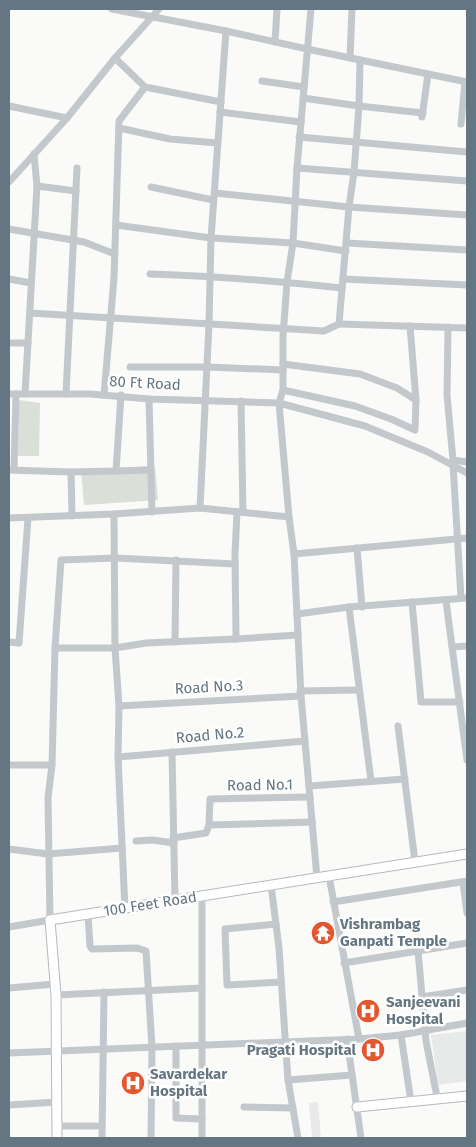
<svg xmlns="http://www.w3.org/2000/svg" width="476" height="1147" viewBox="0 0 476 1147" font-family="'Fira Sans',sans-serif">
  <rect width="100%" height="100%" fill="#fafaf8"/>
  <g fill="#e8e9e9">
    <path d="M467 1031V1081L438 1085 431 1035Z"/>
    <path d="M318 1102 321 1138H312L309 1103Z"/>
  </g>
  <g fill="#dadfd7">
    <path d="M19 400 40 403 39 456H18Z"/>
    <path d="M155 466 158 500 84 505 81 469Z"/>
  </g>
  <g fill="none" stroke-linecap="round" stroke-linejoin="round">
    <g stroke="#b5babe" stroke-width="11">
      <g id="major">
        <path d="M357 1107 467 1096"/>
        <path d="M57 1138 56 995 50 920 467 854"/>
      </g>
    </g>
    <g stroke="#c3c8cc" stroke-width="7">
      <path d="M112 9 226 31 307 49 467 82"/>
      <path d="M311 9 297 168 293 243 287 282 283 336V390L279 403 289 517 294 554 301 696 317 878"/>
      <path d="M275 42 277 9"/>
      <path d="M350 58 352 9"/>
      <path d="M262 81 304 87"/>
      <path d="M145 87 221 102"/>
      <path d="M303 98 359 106 423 113"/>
      <path d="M9 106 67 118"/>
      <path d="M220 112 301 122"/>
      <path d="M422 117 428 74"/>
      <path d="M461 124 465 82"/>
      <path d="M119 128 170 139 217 143"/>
      <path d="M299 137 467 152"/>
      <path d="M297 168 467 181"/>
      <path d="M9 182 67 118 115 58 159 9"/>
      <path d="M37 186 76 191"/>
      <path d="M151 187 213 200"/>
      <path d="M215 193 349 207 467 215"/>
      <path d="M116 225 211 238 293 243 346 251"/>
      <path d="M9 229 84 242 115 254"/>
      <path d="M347 243 467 250"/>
      <path d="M150 274C215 276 278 281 342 288"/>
      <path d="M9 279 31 283"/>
      <path d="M343 279 467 285"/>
      <path d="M30 313 324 331 339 324 349 207 354 172 359 106 360 60"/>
      <path d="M339 324 467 328"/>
      <path d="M448 327 447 395 453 460 467 462"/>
      <path d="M9 343H28"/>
      <path d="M283 364 360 374 397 388 416 400 410 326"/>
      <path d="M130 367H206L283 370"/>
      <path d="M283 390 355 406 391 419 415 430 416 400"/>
      <path d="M9 394H90L149 399 279 403 365 426 428 452 467 473"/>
      <path d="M25 394 37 186 34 154"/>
      <path d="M66 394 77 168"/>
      <path d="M104 395 114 278 119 121 145 87 115 58"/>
      <path d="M149 399 152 512"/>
      <path d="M241 401 243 512"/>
      <path d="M453 464 461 598"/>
      <path d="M9 470 71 472 116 471 121 395"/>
      <path d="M14 470 16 394"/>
      <path d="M116 471 150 470"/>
      <path d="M71 472 72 516"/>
      <path d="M200 508 209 324 211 238 226 31"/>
      <path d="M114 514 115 648 119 706 118 757 125 909"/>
      <path d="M9 518 114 514 200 508 289 517"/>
      <path d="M357 548 362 607"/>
      <path d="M294 554 467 538"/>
      <path d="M446 601 467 760"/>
      <path d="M412 602 421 702H460"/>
      <path d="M349 607 371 781"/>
      <path d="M297 614 349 607 467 598"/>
      <path d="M236 639 235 554 237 512"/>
      <path d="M9 642 19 643 28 518"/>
      <path d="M175 642 176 560"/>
      <path d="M452 647 467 646"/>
      <path d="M55 648H115L146 643 236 639 298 635"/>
      <path d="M300 691 359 690"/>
      <path d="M119 706 301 696"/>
      <path d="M398 726 415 862"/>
      <path d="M172 752 175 901"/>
      <path d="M118 757 305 741"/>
      <path d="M9 765H52"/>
      <path d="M309 786 405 779"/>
      <path d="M209 825 210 799 310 797"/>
      <path d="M173 838 206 833 209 825 312 822"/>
      <path d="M136 841 152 840 174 843"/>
      <path d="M9 849 48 854 122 848"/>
      <path d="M329 876 359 1039"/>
      <path d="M463 882 467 913"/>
      <path d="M271 885 279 948 288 1080 298 1138"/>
      <path d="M333 902 467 881"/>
      <path d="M88 914 90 946 92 949 137 948 146 951 152 1047 151 1138"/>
      <path d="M276 924 225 929 227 985 281 982"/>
      <path d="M9 927 50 920 48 798 52 765 55 648 61 560 116 558 235 564"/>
      <path d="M418 951 426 1041 437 1097"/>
      <path d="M344 963 467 943"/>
      <path d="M9 988 55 984"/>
      <path d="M56 995 202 988"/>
      <path d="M422 997 467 990"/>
      <path d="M401 1035 411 1102"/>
      <path d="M347 1039 361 1138"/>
      <path d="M176 1046V1118L202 1119"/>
      <path d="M9 1053 359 1039 401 1035 467 1023"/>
      <path d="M288 1080 352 1075"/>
      <path d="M9 1105 57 1102"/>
      <path d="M244 1107 293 1108"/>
      <path d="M58 1126H102"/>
      <path d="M102 1138 104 992"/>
      <path d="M202 1138V896"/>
    </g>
    <use href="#major" stroke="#fff" stroke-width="9"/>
  </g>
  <defs>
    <g id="temple-disc" transform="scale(1.25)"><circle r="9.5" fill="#e4572e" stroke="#fff"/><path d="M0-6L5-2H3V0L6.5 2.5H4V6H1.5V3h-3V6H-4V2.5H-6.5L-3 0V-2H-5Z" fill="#fff"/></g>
    <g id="hospital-disc" transform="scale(1.25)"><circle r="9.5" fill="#e4572e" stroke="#fff"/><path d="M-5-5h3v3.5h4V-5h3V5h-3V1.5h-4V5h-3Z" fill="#fff"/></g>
  </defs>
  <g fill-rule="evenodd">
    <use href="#temple-disc" x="323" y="933"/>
    <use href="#hospital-disc" x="368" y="1011"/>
    <use href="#hospital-disc" x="373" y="1050"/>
    <use href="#hospital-disc" x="133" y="1083"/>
  </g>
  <g text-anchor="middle" stroke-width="5" stroke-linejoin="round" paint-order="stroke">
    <g font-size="15" fill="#657683" stroke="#fff">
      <text transform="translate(145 383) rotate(3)" y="5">80 Ft Road</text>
      <text transform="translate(209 687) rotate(-3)" y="5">Road No.3</text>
      <text transform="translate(210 735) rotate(-5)" y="5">Road No.2</text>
      <text transform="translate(260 785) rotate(-1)" y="5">Road No.1</text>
      <text transform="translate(150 904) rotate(-9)" y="5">100 Feet Road</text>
    </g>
    <g font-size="15" font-weight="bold" fill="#657683" stroke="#fff" text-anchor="start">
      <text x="340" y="929">Vishrambag<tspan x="340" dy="17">Ganpati Temple</tspan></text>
      <text x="386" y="1007">Sanjeevani<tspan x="386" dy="17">Hospital</tspan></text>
      <text x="356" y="1055" text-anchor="end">Pragati Hospital</text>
      <text x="150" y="1079">Savardekar<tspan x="150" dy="17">Hospital</tspan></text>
    </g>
  </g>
  <rect width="476" height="1147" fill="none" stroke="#657683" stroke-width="20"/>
</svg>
